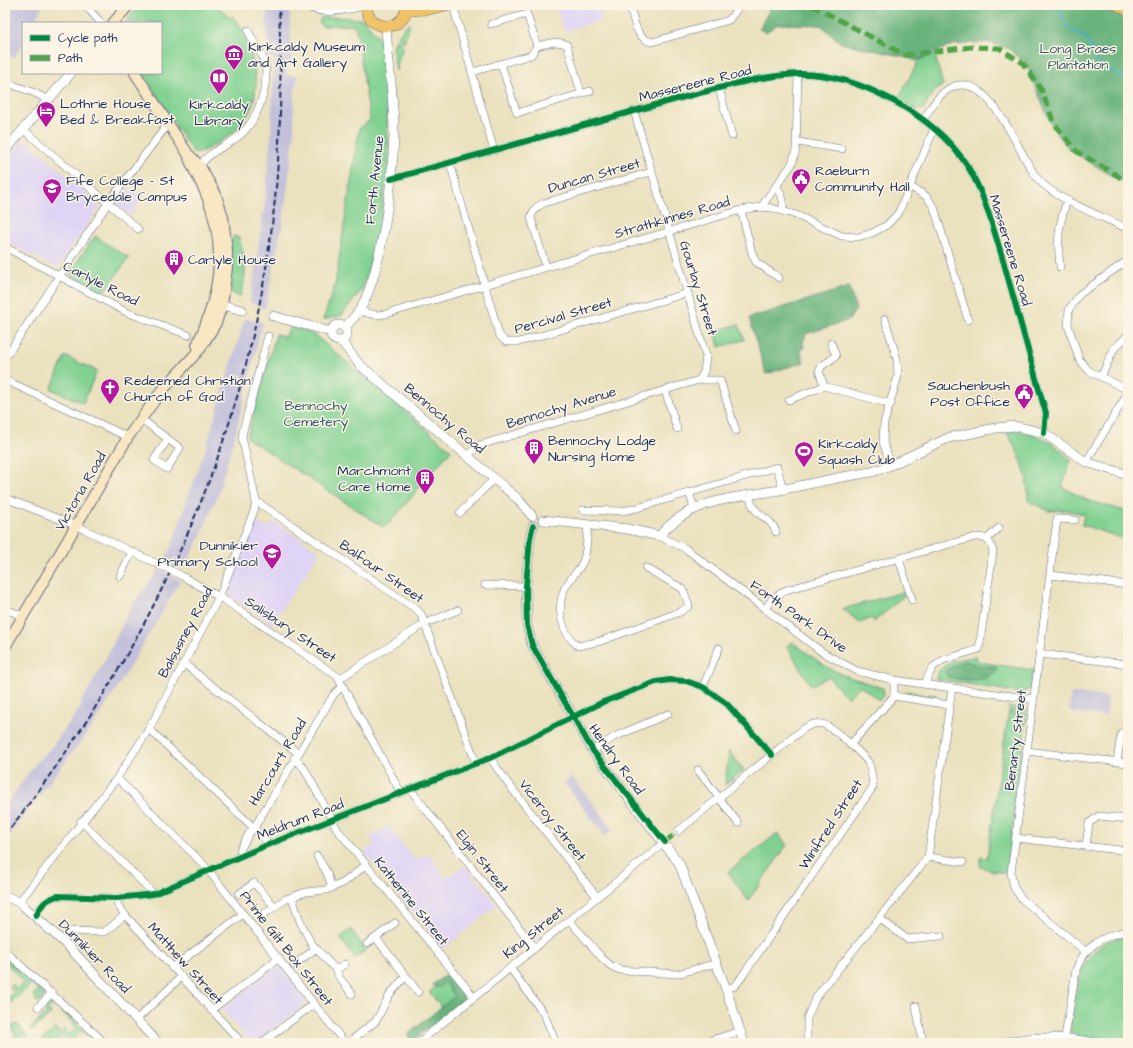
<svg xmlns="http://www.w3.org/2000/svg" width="1133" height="1048" viewBox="0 0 1133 1048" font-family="'Architects Daughter',sans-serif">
  <rect width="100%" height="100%" fill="#fcf5e5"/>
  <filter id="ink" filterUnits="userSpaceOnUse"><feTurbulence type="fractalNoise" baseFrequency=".025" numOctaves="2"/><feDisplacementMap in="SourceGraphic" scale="8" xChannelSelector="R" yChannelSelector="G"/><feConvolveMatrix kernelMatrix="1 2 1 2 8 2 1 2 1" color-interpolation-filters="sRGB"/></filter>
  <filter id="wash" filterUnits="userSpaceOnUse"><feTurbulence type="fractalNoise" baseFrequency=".012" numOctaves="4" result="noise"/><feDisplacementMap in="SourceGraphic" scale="16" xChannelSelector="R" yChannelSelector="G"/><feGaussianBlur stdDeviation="0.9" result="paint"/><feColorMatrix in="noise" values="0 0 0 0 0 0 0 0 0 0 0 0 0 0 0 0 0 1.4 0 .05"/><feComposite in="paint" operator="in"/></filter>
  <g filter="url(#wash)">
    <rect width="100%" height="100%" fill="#eae1be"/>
    <g fill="#dfd4f5">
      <path d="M556 5H599L603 20 564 31Z"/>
      <path d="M26 140 98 203 99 208 58 267H54L5 241V161L22 141Z"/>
      <path d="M129 188 144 198 130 216 116 203Z"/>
      <path d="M273 521 320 552 272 624 232 598 229 594V589L255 522 268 528Z"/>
      <path d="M388 826 415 860 429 855 446 878 465 865 497 905 443 949 364 852 375 844 370 838Z"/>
      <path d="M277 966H280L305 1001 304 1005 255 1043 250 1042 222 1010 223 1009Z"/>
    </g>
    <g fill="#c3c0db">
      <path d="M5 5H43L33 23H23V41L14 58 5 54Z"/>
      <path d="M266 5H289L292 64H287V75L298 76 294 97V136L283 222 265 309 250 302 265 203 271 135 274 57 268 58Z"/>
      <path d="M245 318 263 322 235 435 218 494 199 540 183 569 164 560 170 550 206 447Z"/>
      <path d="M159 569 180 581 124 677 94 724 5 840V806L39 759 50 749 82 706 80 704 103 664 131 607Z"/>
      <path d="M1071 693 1108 697 1106 716 1069 712Z"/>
      <path d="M572 777 614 830 605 836 564 783Z"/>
    </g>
    <g fill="#80d192" stroke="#4e8078">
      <path d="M140 5H216L230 18 232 16C244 28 243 32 249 48 262 86 258 118 221 141 211 147 204 152 193 153L143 73H161V23H127L126 21Z"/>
      <path d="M336 17 363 19 383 42 389 157 388 169 379 229 363 288 341 316 323 320 335 285 359 129 370 120 356 28 353 25 322 26 319 22 321 18Z"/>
      <path d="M410 24 404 42 397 37 406 25Z"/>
      <path d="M396 39 403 45 396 71 393 48Z"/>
      <path d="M935 55 943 85 934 92 923 109 915 110 898 99 919 60Z"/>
      <path d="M95 236 129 258 103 293 71 276 70 272Z"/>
      <path d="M233 236 239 237C246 262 248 272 240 297L232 293C226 280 229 249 233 236Z"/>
      <path d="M739 324 744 340 719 347 715 331Z"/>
      <path d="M290 327 306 331 317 337 451 450 388 525 383 527 247 438 276 334 285 337Z"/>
      <path d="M65 356 97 371 83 403 51 389Z"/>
      <path d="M1011 430C1037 432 1054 442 1071 460L1062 487 1087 500 1128 512V540L1082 525 1084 514 1065 510 1049 511 1028 501C1029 477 1020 451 1005 431Z"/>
      <path d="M906 591 907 593 874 622 872 618 860 623 843 609Z"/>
      <path d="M792 642 825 666 843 675 883 688 884 695 879 700 860 686 848 698 828 677 811 686 787 646Z"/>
      <path d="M976 657 979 662 1034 670 1031 688 1022 693 936 679C938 662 962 658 976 657Z"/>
      <path d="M907 691 929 696V694L936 695V699L907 695Z"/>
      <path d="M1007 706 1027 710 1025 726Z"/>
      <path d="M1009 710 1025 729 1007 874 980 867 981 857 987 858Z"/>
      <path d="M729 751 744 770 725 785Z"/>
      <path d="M778 833 787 845 748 901 728 872Z"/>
      <path d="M351 929 366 950 355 958 340 938Z"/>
      <path d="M1128 935V1043H1109L1076 1037 1070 1030C1077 987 1076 945 1128 935Z"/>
      <path d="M5 956 42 989 44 994 41 1001 37 1002 33 995 38 990 32 984 7 1006 5 1004V1000L14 992 10 986 13 984 17 989 24 983 5 961Z"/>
      <path d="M446 978 460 996 443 1009 429 992Z"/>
      <path d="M53 1002H55L89 1034 88 1035 84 1030 68 1043H59L66 1037 62 1031 64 1029 69 1034 77 1028 55 1003 48 1010 51 1014 32 1031 30 1028 47 1013 44 1009 45 1005Z"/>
      <path d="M17 1024 31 1040 30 1041 25 1035 19 1040 20 1041 17 1043H5V1036L9 1040 17 1035 10 1027Z"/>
      <path d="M56 1028 63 1036 56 1043H42L41 1041Z"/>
    </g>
    <g fill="#68b37c" stroke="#42716d">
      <path d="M772 5H1098L1127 19 1128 185 1089 162 1068 148 1051 124 1026 64 1010 49 988 42 952 45 916 61 906 57 841 43 821 25 778 24 766 32 759 29Z"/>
      <path d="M849 287 856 309 849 320 806 334 803 342 804 348 800 349 804 362 766 374 749 318Z"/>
      <path d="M965 661 980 666 996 667V670C985 684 963 680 948 677L945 672 947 670Z"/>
      <path d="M447 974 464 996V1000L412 1041 407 1035 455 996 445 982 439 988 432 985Z"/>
    </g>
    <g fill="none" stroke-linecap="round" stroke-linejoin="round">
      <path stroke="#44aec3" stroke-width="2" d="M1046 5 1061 11 1067 28 1087 38 1096 61 1128 80"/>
    </g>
  </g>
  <g filter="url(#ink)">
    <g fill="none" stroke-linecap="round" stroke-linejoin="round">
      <g stroke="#636d80" stroke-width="8">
        <g id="minor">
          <path d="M85 5 101 23"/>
          <path d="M305 5C324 17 345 9 366 6"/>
          <path d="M453 5 494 151"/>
          <path d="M630 5C634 20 635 38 652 42L729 20 737 9 736 5"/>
          <path d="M491 24 527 14 537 46"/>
          <path d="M501 64 517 113 590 91"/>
          <path d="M472 72 531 55 537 46C547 44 557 39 567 45L581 93"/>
          <path d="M5 82 35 93 48 100"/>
          <path d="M719 88 732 136"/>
          <path d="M634 111 706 356 704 372 699 380"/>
          <path d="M923 120C929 112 935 99 943 93 986 56 1018 156 1038 179 1056 200 1102 216 1128 229"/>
          <path d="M23 129 138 229"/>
          <path d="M798 142 842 149"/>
          <path d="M450 163 499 335 506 342H519L688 293"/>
          <path d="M200 166C209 151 226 147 239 136 257 122 271 84 264 60 261 52 252 41 248 30"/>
          <path d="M391 179 677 99C716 89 757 76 798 74 829 73 861 84 888 98 919 114 949 137 968 167 985 195 993 228 1003 260 1016 306 1029 353 1042 400L1046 413 1044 433"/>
          <path d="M776 186C782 193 785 203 782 211"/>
          <path d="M909 186 926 196 934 207 968 320"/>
          <path d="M761 207 792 164 796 150 798 74"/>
          <path d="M741 210 752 253 756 262 779 278"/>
          <path d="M5 247 126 312 188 335"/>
          <path d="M1128 260 1080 294 1069 309 1068 325 1079 359 1089 371 1128 390"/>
          <path d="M546 267 531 218C533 210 536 207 544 203L651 172"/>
          <path d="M1060 267C1057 238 1058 228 1067 200"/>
          <path d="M359 311 376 315 386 314 684 227 741 210 761 207 772 208 796 215 842 236 858 237 872 233 887 225 899 212 934 129"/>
          <path d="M885 319 897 359 898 376 884 423 883 442 891 465"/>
          <path d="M5 358 108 203 168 124"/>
          <path d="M1101 377 1114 349 1128 335"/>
          <path d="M5 380 128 437"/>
          <path d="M824 386 819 371 822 366 836 356 831 343"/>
          <path d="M665 390 677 429"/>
          <path d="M789 400 824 386 891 404"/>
          <path d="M141 419 180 448 167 469 154 460 168 439"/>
          <path d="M467 456 480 445 699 380H720L736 431"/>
          <path d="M1086 462 1128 393"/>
          <path d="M689 492 694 508"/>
          <path d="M749 494C754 520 769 513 776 532"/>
          <path d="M5 498 77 526 162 566"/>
          <path d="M256 501 416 609 421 614 476 763"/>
          <path d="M583 510 622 511 637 508 777 467 783 489"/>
          <path d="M460 513 494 479"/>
          <path d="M1075 520 1057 519 1011 873 1014 888 1022 899 1085 951"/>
          <path d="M588 525C587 536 587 549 584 559 580 571 568 579 564 590 556 609 562 634 578 646L601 641 680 612 689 606 683 589 646 568"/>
          <path d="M659 536 686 549 822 652 857 671 894 680 1033 699"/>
          <path d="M987 539 999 528"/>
          <path d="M899 559 912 600"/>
          <path d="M180 575 223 599 337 676 401 793"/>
          <path d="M1051 575 1128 585"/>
          <path d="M120 576 132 552"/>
          <path d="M485 585 526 586"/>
          <path d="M5 609 23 616"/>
          <path d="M765 609 773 598 786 590 975 537C986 536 991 541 993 552L979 649 943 660 933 667 924 684"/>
          <path d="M1040 654 1128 664"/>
          <path d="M183 663 298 753"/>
          <path d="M339 679 424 624 458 610"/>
          <path d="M703 687 719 648"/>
          <path d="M894 696V680"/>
          <path d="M149 729 254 828 265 839 267 845"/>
          <path d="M850 745 894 696 949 705"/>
          <path d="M593 751 614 737 668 714"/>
          <path d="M1026 751 1128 763"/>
          <path d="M294 758 304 768 337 829 474 997"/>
          <path d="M490 758 506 781 597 897"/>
          <path d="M1117 762 1121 735 1123 732"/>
          <path d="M698 770 738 823"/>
          <path d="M117 778 205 866 345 1043"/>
          <path d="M410 789 535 948"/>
          <path d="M81 821 154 894"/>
          <path d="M677 832 802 730C808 726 814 722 822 724 831 725 862 754 868 762 872 770 872 778 873 787L741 978 735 986 726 989"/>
          <path d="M1016 838 1128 851"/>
          <path d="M1086 846 1089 823 1099 816 1128 819"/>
          <path d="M242 855 240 850 250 832 254 828 334 694 343 686"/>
          <path d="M317 856 327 873 332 888"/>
          <path d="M928 857 963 862"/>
          <path d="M239 894 254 883 274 906"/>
          <path d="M292 897 300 921 311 943 336 970 339 977 352 994"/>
          <path d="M117 898V904L125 915 242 1043"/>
          <path d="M19 902 117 778 149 729 219 597 254 511 256 501 242 437 243 431 268 336"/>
          <path d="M264 914 286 899 306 892 326 890 343 883 366 865"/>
          <path d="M36 916C41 905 45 900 57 896L117 898 154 894 267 845 490 758 603 702 656 682 670 680 686 681 703 687 727 704 772 755"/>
          <path d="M879 918 907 939 941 936"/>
          <path d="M569 920 602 958 611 966 620 970 677 974 717 963"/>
          <path d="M69 931 105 932 125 915"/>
          <path d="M376 938 418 992"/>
          <path d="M367 944 395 923"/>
          <path d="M5 951 105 1043"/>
          <path d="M294 965 315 949"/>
          <path d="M172 968 243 914"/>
          <path d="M510 968 544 1014 556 1043"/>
          <path d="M336 970 345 964"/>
          <path d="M916 1006 923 1043"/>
          <path d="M38 1007 52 993"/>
          <path d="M211 1010 279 958"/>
          <path d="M137 1019 181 977"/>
          <path d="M1065 1037 1076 970C1084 946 1104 935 1128 931"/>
          <path d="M261 1043 314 1004"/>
          <path d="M348 1043 376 1021 390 994 406 976"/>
          <path d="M418 1043 665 842"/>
          <path d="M702 1043 741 1031"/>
          <path d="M807 1043V1018L816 997 928 857 952 688"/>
        </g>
      </g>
      <g stroke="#636d80" stroke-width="10">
        <g id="tertiary">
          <path d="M5 151 71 73"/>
          <path d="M215 303 242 310"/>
          <path d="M273 316 331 332"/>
          <circle cx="339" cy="333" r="8"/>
          <path d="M345 328C349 322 355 317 359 311 382 275 393 177 394 133 394 98 388 62 386 27"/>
          <path d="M341 341 360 365 518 499 532 516"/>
          <path d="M543 520 628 529 659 536C692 497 738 498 785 489 814 483 843 476 872 472L891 465 948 438 996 428 1015 426 1044 433 1086 462 1128 475"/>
          <path d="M533 526 530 538 526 586 527 625 532 645 593 751 679 863 726 989 744 1043"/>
          <path d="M5 896 19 902 68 946 158 1043"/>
          <path d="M1004 1043C1035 1035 1065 1037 1096 1043"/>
        </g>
      </g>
      <g stroke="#636d80" stroke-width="12">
        <g id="secondary">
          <path d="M113 23 129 5"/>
          <path d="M189 158C194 171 201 182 206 194 228 247 220 295 197 345"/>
          <path d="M5 647 128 437 160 393 200 349 216 323 222 305 227 268V250L223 217 216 195 200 166 188 154 135 73"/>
        </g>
      </g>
      <g stroke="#636d80" stroke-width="12">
        <g id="primary">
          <path d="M366 5C367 33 406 33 407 5"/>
          <path d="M1118 5 1128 10"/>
          <path d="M407 10 429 9 446 5"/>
        </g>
      </g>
      <use href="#minor" stroke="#fff" stroke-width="7"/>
      <use href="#tertiary" stroke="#fff" stroke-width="9"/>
      <use href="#secondary" stroke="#f9e7c3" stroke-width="10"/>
      <use href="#primary" stroke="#f0c369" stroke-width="11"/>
      <path stroke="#1b2f5e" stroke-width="2" stroke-dasharray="6 3" stroke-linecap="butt" d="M5 835C140 663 239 466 269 247 281 168 282 85 279 5"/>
      <g stroke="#636d80" stroke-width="8" stroke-linecap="butt">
        <path id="minor-bridge" d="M162 566 180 575"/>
      </g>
      <use href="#minor-bridge" stroke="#fff" stroke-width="7"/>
      <g stroke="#4fa44a" stroke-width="5" stroke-dasharray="10 5" stroke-linecap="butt">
        <path d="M811 5 905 55 971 47 999 48 1020 61 1025 66 1041 89 1054 123 1076 151 1128 182"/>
        <path d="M665 842 677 832"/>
      </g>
      <g stroke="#fcf5e5" stroke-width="8">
        <g id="cycleway">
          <path d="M391 179 677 99C716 89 757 76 798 74 829 73 861 84 888 98 919 114 949 137 968 167 985 195 993 228 1003 260 1016 306 1029 353 1042 400L1046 413 1044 433"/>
          <path d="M533 526 530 538 526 586 527 625 532 645 593 751 665 842"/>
          <path d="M36 916C41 905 45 900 57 896L117 898 154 894 267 845 490 758 603 702 656 682 670 680 686 681 703 687 727 704 772 755"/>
        </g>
      </g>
      <use href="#cycleway" stroke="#00873e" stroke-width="6"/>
    </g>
  </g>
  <defs>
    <g id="museum-pin" transform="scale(1)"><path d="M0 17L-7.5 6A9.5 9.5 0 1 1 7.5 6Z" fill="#b5179e" stroke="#fcf5e5"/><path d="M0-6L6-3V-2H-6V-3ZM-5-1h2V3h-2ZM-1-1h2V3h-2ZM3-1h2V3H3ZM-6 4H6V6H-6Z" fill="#fff"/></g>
    <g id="library-pin" transform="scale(1)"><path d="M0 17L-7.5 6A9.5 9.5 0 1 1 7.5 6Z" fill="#b5179e" stroke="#fcf5e5"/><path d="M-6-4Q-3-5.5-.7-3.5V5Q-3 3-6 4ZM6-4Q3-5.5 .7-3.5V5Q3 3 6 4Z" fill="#fff"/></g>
    <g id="hotel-pin" transform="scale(1)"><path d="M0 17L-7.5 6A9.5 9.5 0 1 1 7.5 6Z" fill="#b5179e" stroke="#fcf5e5"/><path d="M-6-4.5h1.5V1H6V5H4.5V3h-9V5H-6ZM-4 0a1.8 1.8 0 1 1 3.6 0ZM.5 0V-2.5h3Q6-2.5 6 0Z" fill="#fff"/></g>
    <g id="civic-pin" transform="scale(1)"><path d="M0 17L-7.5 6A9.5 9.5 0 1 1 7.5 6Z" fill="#b5179e" stroke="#fcf5e5"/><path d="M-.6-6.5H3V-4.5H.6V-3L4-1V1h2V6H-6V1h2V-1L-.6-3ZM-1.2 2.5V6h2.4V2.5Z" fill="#fff"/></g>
    <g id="university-pin" transform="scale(1)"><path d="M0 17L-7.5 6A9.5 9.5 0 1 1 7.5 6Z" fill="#b5179e" stroke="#fcf5e5"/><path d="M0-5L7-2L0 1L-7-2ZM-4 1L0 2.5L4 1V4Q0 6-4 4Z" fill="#fff"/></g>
    <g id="building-pin" transform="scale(1)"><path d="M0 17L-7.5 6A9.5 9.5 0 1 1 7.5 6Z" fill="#b5179e" stroke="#fcf5e5"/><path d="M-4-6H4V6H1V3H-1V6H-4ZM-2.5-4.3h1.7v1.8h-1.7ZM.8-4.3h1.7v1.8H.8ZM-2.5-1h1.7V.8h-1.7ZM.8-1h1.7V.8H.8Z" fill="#fff"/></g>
    <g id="church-pin" transform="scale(1)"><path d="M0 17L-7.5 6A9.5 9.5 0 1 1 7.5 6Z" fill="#b5179e" stroke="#fcf5e5"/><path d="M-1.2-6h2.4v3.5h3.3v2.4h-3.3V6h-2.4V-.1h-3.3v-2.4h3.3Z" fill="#fff"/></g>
    <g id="stadium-pin" transform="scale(1)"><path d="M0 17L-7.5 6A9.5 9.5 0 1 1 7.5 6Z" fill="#b5179e" stroke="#fcf5e5"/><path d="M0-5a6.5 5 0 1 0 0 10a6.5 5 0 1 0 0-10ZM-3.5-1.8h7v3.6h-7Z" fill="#fff"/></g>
    <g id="school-pin" transform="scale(1)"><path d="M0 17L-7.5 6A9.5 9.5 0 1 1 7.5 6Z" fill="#b5179e" stroke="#fcf5e5"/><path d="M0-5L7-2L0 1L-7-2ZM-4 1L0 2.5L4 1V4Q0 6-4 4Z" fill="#fff"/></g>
  </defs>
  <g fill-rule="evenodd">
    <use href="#museum-pin" x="234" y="54"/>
    <use href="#library-pin" x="219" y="78"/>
    <use href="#hotel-pin" x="46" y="111"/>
    <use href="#civic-pin" x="801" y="178"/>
    <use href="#university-pin" x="52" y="188"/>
    <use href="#building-pin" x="174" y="259"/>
    <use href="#church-pin" x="110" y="388"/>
    <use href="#civic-pin" x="1024" y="393"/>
    <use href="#building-pin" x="534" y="448"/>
    <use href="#stadium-pin" x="804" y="451"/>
    <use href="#building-pin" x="425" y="478"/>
    <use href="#school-pin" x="272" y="553"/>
  </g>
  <g text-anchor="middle" stroke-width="3" stroke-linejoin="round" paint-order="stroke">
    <g font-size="14" fill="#1b2f5e" stroke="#fcf5e5" text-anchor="start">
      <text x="248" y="51">Kirkcaldy Museum<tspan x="248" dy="16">and Art Gallery</tspan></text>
      <text x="60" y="108">Lothrie House<tspan x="60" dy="16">Bed &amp; Breakfast</tspan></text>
      <text x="219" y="109" text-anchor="middle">Kirkcaldy<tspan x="219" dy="16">Library</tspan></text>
      <text x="815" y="175">Raeburn<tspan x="815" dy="16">Community Hall</tspan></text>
      <text x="66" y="185">Fife College - St<tspan x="66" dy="16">Brycedale Campus</tspan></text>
      <text x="188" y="264">Carlyle House</text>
      <text x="124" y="385">Redeemed Christian<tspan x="124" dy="16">Church of God</tspan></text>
      <text x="1010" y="390" text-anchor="end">Sauchenbush<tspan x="1010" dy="16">Post Office</tspan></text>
      <text x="548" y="445">Bennochy Lodge<tspan x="548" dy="16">Nursing Home</tspan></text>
      <text x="818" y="448">Kirkcaldy<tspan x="818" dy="16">Squash Club</tspan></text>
      <text x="411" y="475" text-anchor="end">Marchmont<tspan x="411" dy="16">Care Home</tspan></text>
      <text x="258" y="550" text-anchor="end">Dunnikier<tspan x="258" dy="16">Primary School</tspan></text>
    </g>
    <g font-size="14" fill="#34586b" stroke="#fcf5e5">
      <text x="1078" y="53">Long Braes<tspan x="1078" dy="16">Plantation</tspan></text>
      <text x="316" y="410">Bennochy<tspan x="316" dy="16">Cemetery</tspan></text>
    </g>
    <g font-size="14" fill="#1b2f5e" stroke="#fcf5e5">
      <text transform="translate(695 83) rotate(-14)" y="5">Massereene Road</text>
      <text transform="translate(594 175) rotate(-16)" y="5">Duncan Street</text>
      <text transform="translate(374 180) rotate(-84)" y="5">Forth Avenue</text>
      <text transform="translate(672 217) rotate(-16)" y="5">Strathkinnes Road</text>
      <text transform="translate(1011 250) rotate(73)" y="5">Massereene Road</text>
      <text transform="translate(101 283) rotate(27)" y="5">Carlyle Road</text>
      <text transform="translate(699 288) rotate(73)" y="5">Gourlay Street</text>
      <text transform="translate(563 315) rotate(-16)" y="5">Percival Street</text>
      <text transform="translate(561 407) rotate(-17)" y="5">Bennochy Avenue</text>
      <text transform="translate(445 418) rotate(40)" y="5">Bennochy Road</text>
      <text transform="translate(80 491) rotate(-60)" y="5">Victoria Road</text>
      <text transform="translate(382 571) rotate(35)" y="5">Balfour Street</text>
      <text transform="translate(799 616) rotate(35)" y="5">Forth Park Drive</text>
      <text transform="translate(291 629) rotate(34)" y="5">Salisbury Street</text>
      <text transform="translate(185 632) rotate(-62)" y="5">Balsusney Road</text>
      <text transform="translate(1015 740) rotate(-83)" y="5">Benarty Street</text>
      <text transform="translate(617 759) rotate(54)" y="5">Hendry Road</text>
      <text transform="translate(277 762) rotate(-59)" y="5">Harcourt Road</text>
      <text transform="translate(300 819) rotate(-21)" y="5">Meldrum Road</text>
      <text transform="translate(553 820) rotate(52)" y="5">Viceroy Street</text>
      <text transform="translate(830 824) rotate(-57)" y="5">Winifred Street</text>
      <text transform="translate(483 861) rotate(52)" y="5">Elgin Street</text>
      <text transform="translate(412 901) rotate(51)" y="5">Katherine Street</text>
      <text transform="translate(533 932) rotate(-39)" y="5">King Street</text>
      <text transform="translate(287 948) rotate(52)" y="5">Prime Gilt Box Street</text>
      <text transform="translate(95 956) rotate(46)" y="5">Dunnikier Road</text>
      <text transform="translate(186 963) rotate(48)" y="5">Matthew Street</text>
    </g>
  </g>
  <rect width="1133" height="1048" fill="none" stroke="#fcf5e5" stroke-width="20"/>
  <rect x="22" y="22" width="140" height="52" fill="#fcf5e5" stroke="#a2a6af"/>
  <rect x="30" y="35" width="20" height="6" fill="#00873e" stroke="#a2a6af"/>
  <text x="58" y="42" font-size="12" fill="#1b2f5e">Cycle path</text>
  <rect x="30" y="55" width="20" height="6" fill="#4fa44a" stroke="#a2a6af"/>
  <text x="58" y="62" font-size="12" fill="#1b2f5e">Path</text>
</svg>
